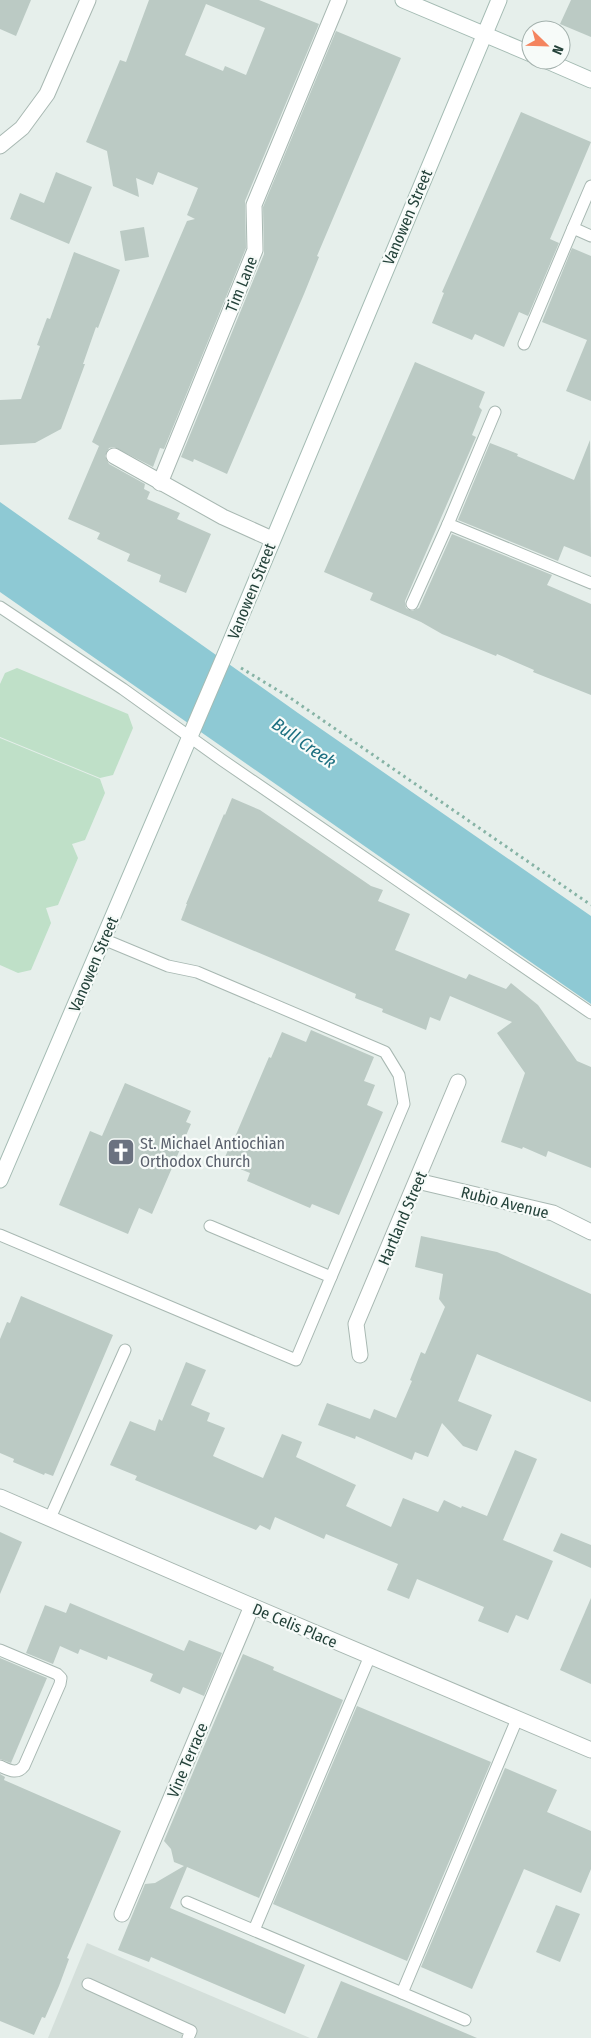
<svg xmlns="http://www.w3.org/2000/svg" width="591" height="2038" viewBox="0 0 591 2038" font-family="'Fira Sans Condensed',sans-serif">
  <rect width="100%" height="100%" fill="#e6efeb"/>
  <path fill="#d4dfda" d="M87 1943 310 2038H48Z"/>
  <g fill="#bfe0c8">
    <path d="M17 668 128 714 133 728 113 775 100 778 0 737V684L5 673Z"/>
    <path d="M0 738 100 779 105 793 85 840 72 844 78 858 58 905 46 908 51 923 31 970 18 973 0 965Z"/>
  </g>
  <path fill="#8ec9d4" d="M0 502 298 713 591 916V1004L0 592Z"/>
  <g fill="#bbcac4" fill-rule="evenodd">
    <path d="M0 0H31L16 36 0 29Z"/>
    <path d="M149 0H259L319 24 245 201 246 248 164 449 160 448 153 467 114 447 109 448 105 456 109 464 145 484 144 489 150 492 147 499 180 513 177 519 211 534 186 593 159 582 161 575 127 561 130 554 97 539 100 533 68 519 99 446 92 442 187 221 195 219 187 215 198 188 158 172 153 185 136 178 139 197 113 186 107 151 86 142 120 60 126 62ZM206 4 265 28 246 75 225 66 223 71 185 55Z"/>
    <path d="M571 0H591V37L560 24Z"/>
    <path d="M336 31 401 58 317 256 319 257 304 294 227 474 194 459 193 462 181 457 264 254 263 207Z"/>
    <path d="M521 112 591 142 550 239 559 243 528 316 519 312 504 347 475 334 472 340 432 323 444 293 442 292Z"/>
    <path d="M56 172 92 187 69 244 10 219 20 193 44 203Z"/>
    <path d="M144 227 149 257 125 261 120 231Z"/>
    <path d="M572 248 591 256V401L566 391 587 340 542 322Z"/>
    <path d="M74 252 120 270 98 328 96 327 83 364H85L61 429 35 443 0 445V400L21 399 40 346 37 345 47 318 50 319Z"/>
    <path d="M415 362 485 392 479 407 482 410 472 435 476 437 405 601 406 608 412 611 419 608 452 534 552 575 547 585 591 604V695L533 672 534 670 497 654 496 656 442 634 421 622 370 600 373 593 324 572Z"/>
    <path d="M590 440 591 557 564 546 558 561 458 520 490 443 518 454 517 456 574 480Z"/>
    <path d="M232 798 260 810 371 886 383 890 378 901 410 914 395 950 466 979 469 974 506 989 511 983 538 1005 577 1061 591 1067V1168L548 1151 546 1157 523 1147 522 1149 501 1142 525 1073 497 1033 512 1022 450 996 440 1021 430 1017 426 1030 382 1012 383 1009 355 998 356 994 181 920 187 904H186L224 814 225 815Z"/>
    <path d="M311 1030 374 1057 364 1081 375 1085 367 1105 383 1112 339 1215 312 1204 310 1208 247 1181 250 1173 223 1162 231 1143 232 1144 269 1057 271 1058 282 1032 306 1042Z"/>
    <path d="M125 1083 191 1111 186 1122 191 1124 152 1214 139 1208 128 1234 59 1205 90 1131 102 1136Z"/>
    <path d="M421 1236 497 1252 591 1294V1402L477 1354 458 1401 492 1415 477 1451 463 1446 442 1423 428 1457 415 1452 412 1460 356 1436 355 1439 318 1425 327 1403 370 1419 374 1409 396 1418 412 1381 410 1380 421 1352 425 1354 445 1307 439 1299 443 1274 415 1267Z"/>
    <path d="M21 1296 113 1335 53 1476 45 1473 44 1475 13 1462 14 1459 0 1453V1339L7 1322 10 1323Z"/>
    <path d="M186 1362 206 1370 191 1405 210 1413 207 1421 225 1428 213 1456 263 1478 282 1434 302 1442 296 1457 356 1485 346 1506 391 1527 403 1498 438 1512 444 1500 461 1508 462 1506 487 1516 515 1450 537 1459 503 1540 553 1561 528 1620 516 1615 508 1633 478 1621 484 1607 417 1579 409 1599 387 1590 398 1564 326 1534 324 1539 275 1517 270 1530 260 1525 256 1530 135 1480 137 1476 110 1465 130 1421 155 1431 159 1419 162 1421Z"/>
    <path d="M0 1532 22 1542 0 1594Z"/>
    <path d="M561 1533 591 1545V1568L553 1551Z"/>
    <path d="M591 1598V1684L560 1670Z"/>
    <path d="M70 1603 184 1651 189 1640 222 1653 204 1696 183 1687 180 1694 150 1681 153 1674 108 1656 107 1660 80 1649 78 1654 60 1646 53 1664 26 1653 45 1605 66 1613Z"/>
    <path d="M243 1654 274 1667 273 1670 343 1700 259 1898 187 1867 170 1908 305 1965 285 2014 151 1957 149 1962 118 1950 145 1884 155 1883 184 1866 174 1862 171 1849 164 1841Z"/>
    <path d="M0 1658 47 1678 11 1763 0 1759Z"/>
    <path d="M357 1706 491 1762 407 1961 273 1904Z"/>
    <path d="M505 1768 557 1790 547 1812 591 1831V1869L581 1893 524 1869 472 1989 421 1967Z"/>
    <path d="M0 1774 5 1777 4 1780 121 1831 67 1958 69 1959 59 1986 45 2018 42 2017 34 2035 0 2021Z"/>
    <path d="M556 1905 580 1914 560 1962 536 1952Z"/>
    <path d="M341 1981 404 2007 477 2038H317Z"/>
  </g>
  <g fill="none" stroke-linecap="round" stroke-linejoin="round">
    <g stroke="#a8b8b2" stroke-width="13">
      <g id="lane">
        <path d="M573 228 591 186"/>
        <path d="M524 344 573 228 591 236"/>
        <path d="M495 412 448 524 591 583"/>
        <path d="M412 604 448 524"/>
        <path d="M0 607 123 689 222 760 591 1013"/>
        <path d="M210 1226 331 1277"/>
        <path d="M0 1235 296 1360 404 1104 399 1075 385 1052 197 972 168 966 103 939"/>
        <path d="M50 1518 125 1350"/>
        <path d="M0 1650 57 1674 61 1678 60 1684 24 1766C17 1775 9 1770 0 1766"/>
        <path d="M187 1902 402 1993"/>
        <path d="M254 1930 370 1656"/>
        <path d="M88 1984 191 2031 188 2038"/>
        <path d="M465 2020 402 1993 517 1719"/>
      </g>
    </g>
    <g stroke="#a8b8b2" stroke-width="17">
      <g id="street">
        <path d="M0 146 22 128 47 94 88 0"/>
        <path d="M114 456 223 517 272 539"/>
        <path d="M160 483 255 250 254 205 339 0"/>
        <path d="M417 1181 553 1213 591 1232"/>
        <path d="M360 1355 356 1324 458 1082"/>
        <path d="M0 1497 252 1606 591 1750"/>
        <path d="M122 1914 252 1606"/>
      </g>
    </g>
    <g stroke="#a4bbb3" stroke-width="17">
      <g id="secondary">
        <path d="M403 0 531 54"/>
        <path d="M545 60 591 80"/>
        <path d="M0 1180 224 657 499 0"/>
      </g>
    </g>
    <path stroke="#86b3a5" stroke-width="3" stroke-dasharray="2.5 4" stroke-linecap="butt" d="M241 668 289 697 591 905"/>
    <use href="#lane" stroke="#fff" stroke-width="11"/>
    <use href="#street" stroke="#fff" stroke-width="15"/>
    <use href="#secondary" stroke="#fff" stroke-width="15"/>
  </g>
  <defs>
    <g id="church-square" transform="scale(1.4375)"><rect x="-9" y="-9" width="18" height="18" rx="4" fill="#6b7280" stroke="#f7fbf9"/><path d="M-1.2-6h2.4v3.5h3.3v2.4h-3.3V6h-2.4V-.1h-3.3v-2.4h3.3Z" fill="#fff"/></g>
  </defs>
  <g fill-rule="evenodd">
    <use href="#church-square" x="121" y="1152"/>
  </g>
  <g text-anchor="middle" stroke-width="4.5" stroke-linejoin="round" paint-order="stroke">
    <g font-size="16" fill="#24423a" stroke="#f7fbf9">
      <text transform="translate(407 217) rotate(-67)" y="6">Vanowen Street</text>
      <text transform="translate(241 284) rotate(-68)" y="6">Tim Lane</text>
      <text transform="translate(251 591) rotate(-68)" y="6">Vanowen Street</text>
      <text transform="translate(93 964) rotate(-67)" y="6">Vanowen Street</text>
      <text transform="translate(505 1202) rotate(14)" y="6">Rubio Avenue</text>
      <text transform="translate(402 1218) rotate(-67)" y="6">Hartland Street</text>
      <text transform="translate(295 1625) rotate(23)" y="6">De Celis Place</text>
      <text transform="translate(187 1760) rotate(-67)" y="6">Vine Terrace</text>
    </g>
    <g font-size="16" fill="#5b616d" stroke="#f7fbf9" text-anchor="start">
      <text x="140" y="1149">St. Michael Antiochian<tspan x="140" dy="18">Orthodox Church</tspan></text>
    </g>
    <g font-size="18" font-style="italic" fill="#1c6f80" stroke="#f7fbf9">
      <text transform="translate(304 743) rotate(35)" y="6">Bull Creek</text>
    </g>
  </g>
  <g transform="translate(546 45) rotate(113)"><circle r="24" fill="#f7fbf9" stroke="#a3b1ad"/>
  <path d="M0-4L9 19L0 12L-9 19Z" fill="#f4845f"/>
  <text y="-8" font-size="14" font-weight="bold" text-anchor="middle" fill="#24423a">N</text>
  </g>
</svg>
